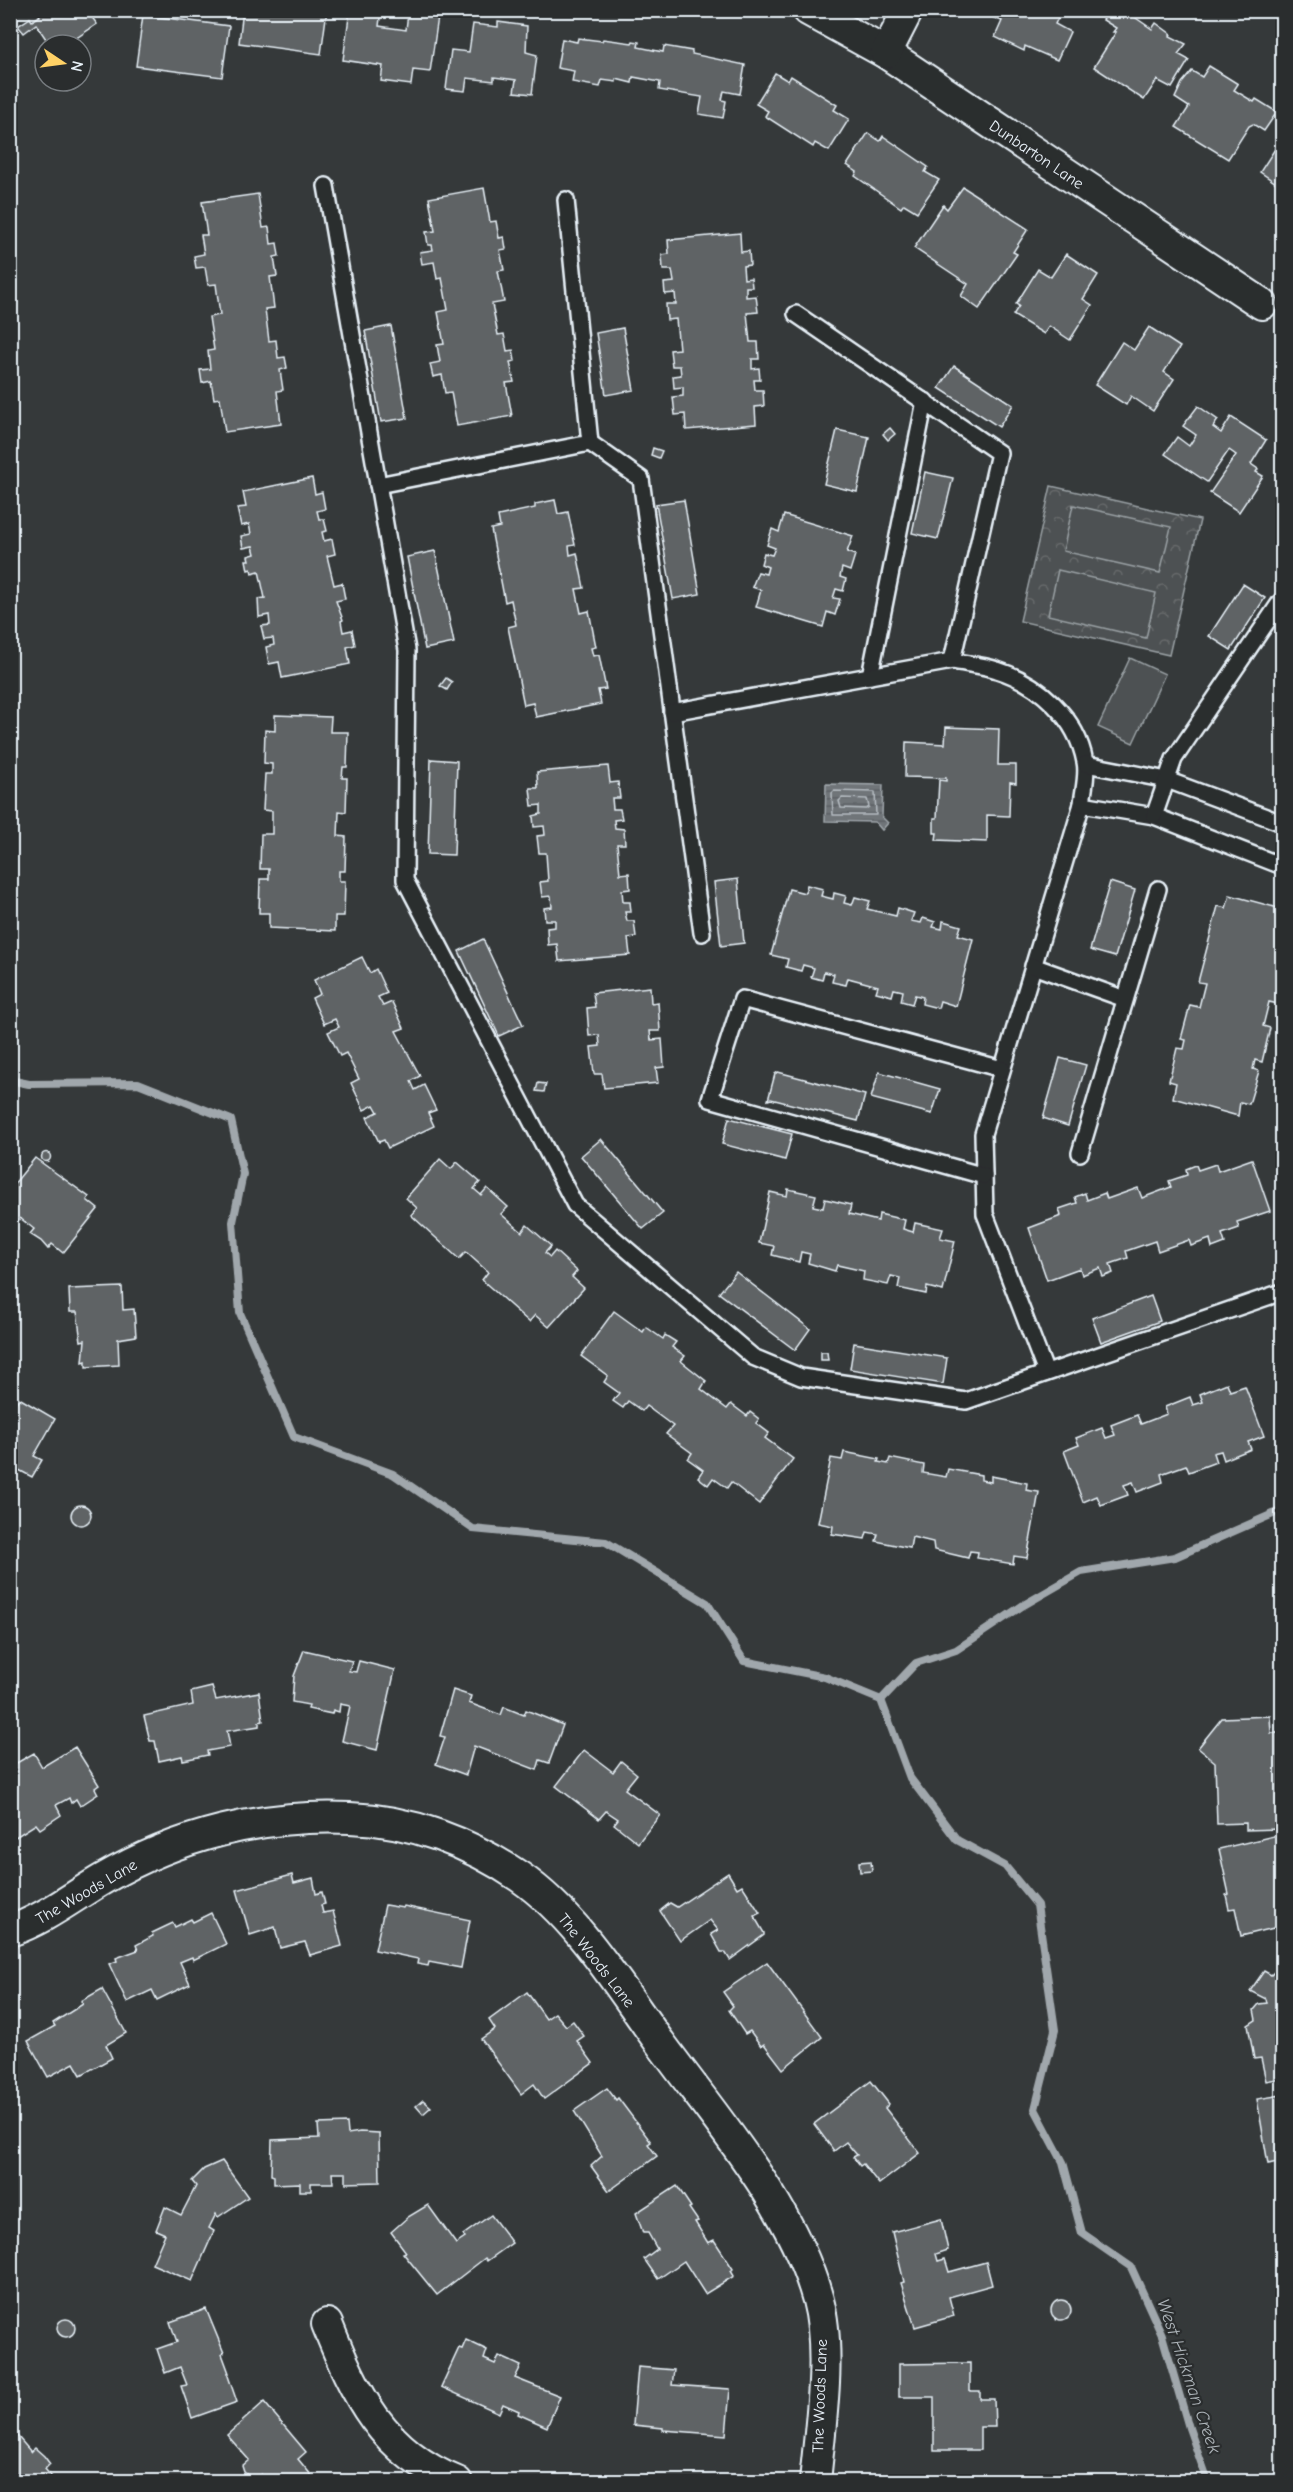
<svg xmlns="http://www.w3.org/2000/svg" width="1293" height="2492" viewBox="0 0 1293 2492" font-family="'Comic Neue',sans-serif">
  <defs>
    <pattern id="park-crowns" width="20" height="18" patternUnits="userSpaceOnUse" patternTransform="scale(1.5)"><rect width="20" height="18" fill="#4d5152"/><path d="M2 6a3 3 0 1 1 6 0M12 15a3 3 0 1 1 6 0" fill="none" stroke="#676a6c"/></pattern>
    <pattern id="water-rules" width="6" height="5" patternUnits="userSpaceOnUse" patternTransform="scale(1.5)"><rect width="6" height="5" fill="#707579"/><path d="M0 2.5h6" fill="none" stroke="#5b5e62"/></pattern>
  </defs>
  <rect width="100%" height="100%" fill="#35393a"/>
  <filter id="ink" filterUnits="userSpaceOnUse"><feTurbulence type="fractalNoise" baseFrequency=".0167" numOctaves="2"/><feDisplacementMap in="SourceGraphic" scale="12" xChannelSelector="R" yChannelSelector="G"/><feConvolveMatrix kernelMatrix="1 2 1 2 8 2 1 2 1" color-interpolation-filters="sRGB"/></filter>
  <g filter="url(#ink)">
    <path fill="url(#park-crowns)" stroke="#9aa1a5" stroke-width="1.5" d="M1051 486 1200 520 1169 655 1020 621Z"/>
    <g fill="#4d5152" stroke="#9aa1a5" stroke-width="1.5">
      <path d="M1073 505 1171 527 1160 573 1063 551Z"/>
      <path d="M1058 570 1156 593 1146 638 1048 615Z"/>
      <path d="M1130 658 1165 674 1133 743 1098 727Z"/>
    </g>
    <path fill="url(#water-rules)" stroke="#a0a7ac" stroke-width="1.5" d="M826 784 883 785 882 817 888 823 882 830 875 822 825 821Z"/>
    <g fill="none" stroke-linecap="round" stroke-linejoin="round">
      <g stroke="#b8bfc5" stroke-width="1.5">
        <path d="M834 791 875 792 876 815H833L832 793Z"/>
        <path d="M842 798 867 799 869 807 866 809 841 808 839 801Z"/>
      </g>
      <g stroke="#a0a7ac" stroke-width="8">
        <path d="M10 1080 29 1084 138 1083 231 1120 243 1174 233 1222 240 1313 294 1437 393 1474 473 1529 606 1542 707 1603 744 1661 825 1677 881 1700 910 1778 957 1840 1005 1866 1037 1905 1055 2030 1035 2109 1063 2162 1082 2233 1131 2267 1162 2335 1189 2428 1208 2482"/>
        <path d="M881 1700 916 1663 956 1650 1022 1606 1081 1572 1175 1557 1282 1510"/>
      </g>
    </g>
    <g fill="#5f6365" stroke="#e8f1f8" stroke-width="1.5">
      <path d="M36 10H99L91 16 97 24 66 45H50L36 24 24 33 18 26 30 18 32 21 40 16Z"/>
      <path d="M243 10H327L321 54 239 43Z"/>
      <path d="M350 10H381L379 26 406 30 408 13 438 17 430 72 413 70 411 85 381 81 383 66 343 60Z"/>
      <path d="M995 10H1062L1055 24 1070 32 1057 60 1025 46 1024 51 995 37 1002 21 992 17Z"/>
      <path d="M1109 10H1130L1135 14 1133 16 1152 29 1156 23 1171 34 1170 36 1186 44 1178 54 1189 60 1172 88 1157 80 1144 100 1094 67 1116 32H1113L1116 28 1103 20Z"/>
      <path d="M143 15 229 26 222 77 136 66Z"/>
      <path d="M498 22 527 26 526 52 537 55 532 94 514 92 516 80 494 77V81L467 78 465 91 446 89 451 50 469 52 473 24 498 27Z"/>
      <path d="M578 38 602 41 603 39 632 43 633 41 639 42 638 47 663 52 664 46 692 51V54L745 65 740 94 724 91 722 100 726 101 723 118 699 114 702 97 659 90 660 82 633 77 632 83 616 79V82L602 80 600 87 572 82 574 71 557 68 562 39 577 42Z"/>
      <path d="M1209 66 1238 84 1234 90 1254 102 1256 99 1277 112 1264 131 1253 124 1249 126 1228 159 1176 127 1189 107 1175 98 1182 83 1192 71 1202 77Z"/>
      <path d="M775 73 788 81 791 76 837 105 834 110 849 119 829 151 815 143 813 147 765 116 768 111 756 104Z"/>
      <path d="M868 133 880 141 883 136 928 167 925 172 939 180 917 212 904 204 901 208 855 176 857 172 847 165Z"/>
      <path d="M1282 138V187L1260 172Z"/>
      <path d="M963 187 1028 229 1013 252 1017 254 979 309 961 296 968 284 914 248 943 205 947 209Z"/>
      <path d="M484 188 490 222 496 221 499 238 504 237 506 249 500 250 504 270 498 271 504 302 492 304 498 335 504 334 507 351 513 350 515 361 510 362 514 382 506 383 512 416 457 426 451 392 445 393 442 375 433 377 430 364 440 362 437 345 444 344 438 312 448 310 442 278 437 279 434 262 422 264 420 252 433 250 432 245H428L426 232 435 231 429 198Z"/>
      <path d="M258 194 263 228 269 227 271 244 277 243 279 256 274 257 277 276 270 277 274 308 265 309 269 341 276 340 278 358 285 357 287 368 280 370 283 390 277 391 281 424 225 432 220 398 214 399 211 381 202 383 200 370 210 369 208 351 214 350 209 317 220 315 216 284 208 285 205 267 196 268 194 256 204 254 201 235H207L202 202Z"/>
      <path d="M740 233 741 252 749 251 750 265 743 266 744 279 751 278 752 287H746V297L756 296 758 312 747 313 750 342H758L759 359H752V369L759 368 760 380H754L755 390H763L764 406 755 407 756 424 686 430 685 414 675 415 673 397 683 396V387L674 388 673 376 681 375 680 366H672L670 350 679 349 676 319 667 320 666 304H676L675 293 665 294 664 283 674 282 672 270H663L662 255 669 254 668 240Z"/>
      <path d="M1066 254 1098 275 1083 299 1092 305 1070 340 1049 326 1044 334 1013 315 1019 306 1016 304 1038 269 1051 277Z"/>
      <path d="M391 326 407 418 381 422 365 331Z"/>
      <path d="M1149 327 1180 347 1164 372 1174 379 1153 411 1131 396 1126 405 1095 385 1122 342 1134 350Z"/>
      <path d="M623 328 634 390 606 395 596 333Z"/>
      <path d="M954 366 1013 405 999 427 939 388Z"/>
      <path d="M1198 406 1218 420 1213 427 1221 433 1231 417 1266 440 1251 464 1258 469 1256 472 1263 476 1239 512 1210 493 1236 455 1229 450 1207 482 1165 454 1177 437 1189 446 1196 435 1183 426Z"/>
      <path d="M890 428 895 434 888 440 883 434Z"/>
      <path d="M837 430 869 437 857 492 824 484Z"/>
      <path d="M653 448 662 451 659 458 651 455Z"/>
      <path d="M925 472 953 478 938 539 912 533Z"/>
      <path d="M312 478 315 494 322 492 325 509 317 511 319 519H324L327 531 322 532 324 541 332 539 335 554 327 556 334 585 342 583 345 599 336 601 343 620 341 621 343 632 352 630 355 645 347 647 350 664 282 678 279 662 269 664 266 647 274 645 273 638 264 639 261 626 270 625 269 615 259 617 258 599 265 598 259 571 252 573 251 569 248 570 246 560H249L248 556 255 554 253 546 243 548 241 536 251 534 249 524 241 526 237 508 246 507 243 492Z"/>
      <path d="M555 500 558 514 568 512 575 545 569 546 570 555 577 553 584 588 576 589 581 613 589 611 596 647 591 648 593 656 599 655 606 689 598 690 601 704 536 717 533 703 524 705 508 627 516 625 511 600 505 602 491 529 500 527 498 516 535 508V504Z"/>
      <path d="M684 500 700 594 673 599 656 504Z"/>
      <path d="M784 515 853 536 847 552 855 555 850 571 842 568 840 577 846 579 843 591 836 589 833 598 840 599 835 615 827 612 823 627 756 607 761 590 752 587 758 572 766 574 768 567 761 564 764 553 772 555 775 548 767 545 772 529 779 532Z"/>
      <path d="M435 551 454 643 425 649 407 557Z"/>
      <path d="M1243 584 1265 598 1231 650 1209 636Z"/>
      <path d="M446 678 452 682 447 690 440 686Z"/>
      <path d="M275 715 331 717 330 732H348L347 767H343L342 778H347L346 812 339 811 338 836 346 837 345 871H339V881H345L344 916H335V931L269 928V913H259L260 879H269V869H260L261 834H272V811L263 810 265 774H272V764L264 763 265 730 275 731Z"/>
      <path d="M946 727 999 729 998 765H1016V783L1010 782 1009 816 987 815V842L936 840 937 833H934V818H937L939 780 946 781V778L905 777 906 742 945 744Z"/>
      <path d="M431 759 457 761 454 855 428 854Z"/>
      <path d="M608 766 610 783 618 782 620 798H612L613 809H620L622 819 614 820 615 828 624 829 625 844H617L620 874 629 873 630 889 622 890 623 902H630L631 912H625L627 921H634L636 937 628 938 630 955 559 961 557 944 548 945 547 928 555 927V920H545L544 908 552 907 551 896 542 897 540 882 548 881 546 853H539L537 836 545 835 544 826 534 827 533 816 541 814V805L532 806 530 788H538L537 772Z"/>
      <path d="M738 879 744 943 721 946 714 882Z"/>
      <path d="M1110 882 1135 890 1115 957 1090 950Z"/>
      <path d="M807 885 823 889 821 896 833 899 834 893 846 896 844 903 852 905 855 897 870 901 867 909 896 916 898 908 914 913 911 921 921 923 923 918 935 922 933 927 942 929 943 921 961 926 958 935 973 939 956 1006 940 1001 938 1008 922 1004 923 997 915 995 912 1004 901 1001 903 991 894 989 892 996 876 992 878 986 848 978 846 985 832 982 834 974 824 972 822 980 811 977 814 968 803 965 801 971 786 967 788 959 771 955 789 889 805 893Z"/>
      <path d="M1230 895 1282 909 1281 969 1282 970V985L1278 1004 1269 1002 1263 1026 1270 1028 1262 1062 1255 1060 1253 1069 1259 1071 1249 1104 1240 1102 1238 1116 1173 1098 1176 1083 1169 1081 1177 1048 1184 1049 1186 1040 1181 1039 1190 1005 1199 1007 1205 983 1198 982 1218 906 1226 908Z"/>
      <path d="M483 939 523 1025 499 1036 459 951Z"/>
      <path d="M362 957 370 973 376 969 387 993 378 997 383 1006 392 1002 404 1028 396 1031 420 1076 411 1081 415 1090 424 1085 436 1110 428 1113 434 1126 388 1148 384 1140 379 1142 367 1117 378 1112 374 1105 364 1110 351 1083 359 1079 346 1053 340 1056 328 1032 339 1027 335 1019 324 1024 312 998 320 994 314 980Z"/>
      <path d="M650 987 651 1003 658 1002 660 1031H650L651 1040 662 1039 664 1067 656 1068 658 1083 604 1088 602 1074H594L591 1047 600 1046 599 1035 589 1036 587 1008 595 1007 593 993Z"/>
      <path d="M1060 1058 1086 1065 1068 1126 1043 1118Z"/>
      <path d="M778 1072 865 1095 858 1121 771 1099 768 1100 775 1074Z"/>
      <path d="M879 1072 940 1089 932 1114 871 1098Z"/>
      <path d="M538 1083 546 1084 544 1092 536 1091Z"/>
      <path d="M729 1118 792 1134 785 1160 722 1144Z"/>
      <path d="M601 1139 663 1213 643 1229 581 1156Z"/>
      <circle cx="46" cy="1157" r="4.5"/>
      <path d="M35 1158 89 1197 87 1200 98 1209 63 1253 52 1244 48 1249 41 1241 30 1234 34 1229 20 1218 18 1221 10 1215V1189Z"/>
      <path d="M440 1159 451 1169 457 1162 480 1182 474 1189 481 1195 487 1188 508 1207 501 1214 522 1232 527 1225 551 1246 545 1253 550 1257 555 1251 577 1271 572 1277 584 1288 549 1327 535 1315 529 1322 482 1280 488 1272 466 1252 459 1259 411 1215 417 1208 406 1198Z"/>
      <path d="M1252 1159 1270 1211 1237 1222 1239 1228 1222 1234 1225 1243 1212 1248 1210 1239 1191 1246 1189 1240 1158 1251 1155 1241 1126 1251 1128 1258 1110 1264 1113 1273 1103 1277 1100 1268 1082 1275 1080 1268 1047 1280 1029 1228 1061 1216 1059 1209 1077 1203 1075 1197 1085 1193 1087 1200 1105 1193 1107 1199 1138 1188 1142 1198 1171 1187 1169 1181 1187 1175 1186 1169 1196 1165 1198 1170 1216 1164 1218 1171Z"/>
      <path d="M788 1189 816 1195 813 1206 823 1208 825 1199 851 1205 849 1214 878 1221 879 1214 905 1220 903 1229 913 1232 915 1223 943 1229 940 1238 955 1241 943 1291 927 1287 926 1294 898 1288 900 1278 891 1276 888 1285 863 1280 864 1271 837 1265 835 1271 808 1263 810 1254 801 1252 799 1262 772 1255 774 1246 759 1243 770 1192 787 1196Z"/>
      <path d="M736 1272 810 1329 795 1350 719 1293Z"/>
      <path d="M122 1287 123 1310 134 1309 136 1336 118 1339 119 1365 86 1367V1361L83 1362 85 1340 81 1341 77 1312H70L69 1289Z"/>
      <path d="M1151 1296 1160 1321 1101 1342 1092 1318Z"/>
      <path d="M614 1311 643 1332 646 1327 663 1339 665 1335 676 1342 672 1347 685 1356 681 1361 706 1381 701 1389 727 1409 731 1404 747 1416 750 1412 759 1419 756 1423 769 1433 765 1438 793 1459 759 1504 731 1482 727 1488 713 1478 708 1485 698 1477 703 1470 688 1459 692 1453 666 1434 673 1426 646 1406 642 1411 628 1401 623 1408 613 1401 619 1393 604 1382 608 1376 581 1356Z"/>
      <path d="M854 1343 947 1358 943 1384 850 1369Z"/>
      <path d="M821 1352H827L828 1360H821Z"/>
      <path d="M1227 1383 1230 1391 1245 1386 1264 1436 1248 1442 1251 1449 1224 1460 1221 1451 1213 1453 1216 1462 1189 1472 1186 1465 1161 1474 1163 1482 1137 1492 1133 1482 1124 1485 1128 1495 1101 1505 1097 1496 1083 1502 1064 1451 1079 1445 1076 1438 1102 1428 1106 1438 1115 1435 1111 1425 1137 1415 1141 1424 1167 1414 1165 1407 1190 1397 1193 1405 1203 1402 1200 1394Z"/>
      <path d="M19 1398 55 1419 34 1456 42 1460 32 1477 19 1470 10 1485V1412Z"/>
      <path d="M844 1452 879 1459 878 1462 888 1464 890 1458 924 1465 923 1473 946 1477 948 1469 981 1475V1480L991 1482V1476L1027 1483 1026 1490 1039 1492 1027 1558 1014 1556 1013 1564 977 1558 978 1552 970 1551 968 1558 934 1550 933 1542 912 1537 910 1548 876 1541 878 1534 867 1532 865 1539 832 1534 833 1526 818 1523 831 1458 842 1460Z"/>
      <circle cx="81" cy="1515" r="10"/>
      <path d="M304 1650 352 1661 349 1671 356 1672 359 1661 395 1670 377 1750 342 1741 350 1706 340 1704 339 1712 333 1710 332 1714 308 1709 309 1705 292 1702 294 1676Z"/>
      <path d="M212 1687 216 1700 259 1692 263 1721 259 1722V1726L227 1731 230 1747 207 1751 208 1755 183 1760 182 1756 159 1761 155 1741H150L144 1716 193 1705 191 1692Z"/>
      <path d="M453 1690 471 1696 469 1703 501 1715 504 1707 524 1715 526 1710 563 1725 549 1763 540 1760 537 1770 474 1746 466 1775 436 1764 445 1737 440 1736Z"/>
      <path d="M1270 1716 1271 1733H1282V1829L1246 1830V1823L1217 1824 1215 1762 1198 1748 1222 1718Z"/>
      <path d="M75 1747 99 1785 95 1788 98 1794 80 1806 76 1799 71 1803 69 1798 56 1805 61 1815 40 1829 36 1824 14 1838 10 1837V1789L16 1786 13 1780 17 1770 13 1765 34 1753 42 1767Z"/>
      <path d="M584 1750 613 1772 621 1761 637 1774 625 1789 660 1815 638 1843 614 1824 618 1819 606 1811 599 1819 556 1786Z"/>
      <path d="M1282 1834V1926L1241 1936 1235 1908 1229 1909 1226 1895 1229 1894 1219 1849Z"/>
      <path d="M871 1861 872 1871 860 1872 859 1862Z"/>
      <path d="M728 1873 737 1888 742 1885 760 1913 754 1916 764 1933V1935L730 1960 725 1952H721L711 1934 718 1930 710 1920 680 1941 660 1911 670 1903 677 1907Z"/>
      <path d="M292 1875 294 1883 313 1878 316 1894 322 1892 325 1904 321 1905 323 1913 333 1911 342 1946 310 1955 305 1942 280 1948 275 1927 250 1935 237 1890Z"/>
      <path d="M385 1905 403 1908 404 1906 470 1920 461 1968 429 1962 428 1966 417 1964 418 1959 375 1950Z"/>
      <path d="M211 1913 226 1944 193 1960 192 1957 180 1962 190 1984 157 2000 152 1990 127 2002 109 1964 117 1961 116 1958 138 1950 136 1945 153 1936 152 1933 173 1923 175 1927 191 1919 193 1922Z"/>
      <path d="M767 1962 822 2037 783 2069 764 2044 761 2046 750 2031 745 2034 729 2010 733 2006 723 1992Z"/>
      <path d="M1277 1969H1282V2078L1266 2081 1261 2058 1254 2059 1248 2025 1256 2020 1254 2010 1259 2004 1267 2003 1266 1999 1250 1991 1264 1971 1271 1975Z"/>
      <path d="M102 1989 126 2033 106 2045 112 2058 81 2075 74 2063 48 2077 28 2041 55 2026 53 2023 83 2004 81 2001Z"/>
      <path d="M527 1992 546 2019 555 2013 566 2026 573 2021 584 2036 577 2041 593 2063 544 2099 534 2084 521 2094 481 2039 495 2029 489 2020Z"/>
      <path d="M871 2081 889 2104 885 2108 920 2153 879 2184 863 2164 860 2166 853 2157 857 2155 846 2142 834 2151 814 2124Z"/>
      <path d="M607 2088 616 2100 618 2098 651 2142 648 2144 657 2156 609 2191 591 2166 602 2156 574 2111Z"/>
      <path d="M1282 2095V2161L1268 2164 1257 2099Z"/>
      <path d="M423 2100 431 2107 423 2114 416 2106Z"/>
      <path d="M347 2123 348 2134 360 2132 379 2133 380 2182 346 2183V2173H332L333 2183H311V2191H300V2183L274 2184V2176L271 2175 272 2140 319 2138 318 2124Z"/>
      <path d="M222 2161 248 2197 218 2217 216 2214 209 2228 214 2231 192 2281 152 2264 165 2234 156 2230 165 2207 181 2215 196 2186 192 2181 204 2169Z"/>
      <path d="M677 2186 691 2207 689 2208 698 2221 695 2222 708 2243 714 2240 733 2269 731 2271 734 2276 705 2294 684 2261 658 2279 644 2259 657 2249 648 2233H643L636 2213Z"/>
      <path d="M428 2205 456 2244 465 2238 463 2235 491 2215 512 2243 487 2261 485 2258 437 2295 403 2253 406 2252 391 2232 408 2217Z"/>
      <path d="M941 2219 948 2250 936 2254 938 2261 945 2259 949 2272 986 2262 992 2285 949 2297 954 2316 915 2327 901 2283 904 2282 892 2232Z"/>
      <circle cx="1061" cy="2310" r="10"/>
      <path d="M206 2309 224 2353 222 2354 229 2373H227L237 2402 192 2418 181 2386 187 2385 180 2367 165 2373 157 2349 177 2342 170 2322Z"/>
      <circle cx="66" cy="2328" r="9"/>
      <path d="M466 2340 487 2350 484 2359 495 2364 499 2356 521 2366 515 2378 560 2396 547 2427 518 2414 519 2411 503 2404 499 2413 441 2387 459 2348 462 2349Z"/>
      <path d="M970 2363V2391H980V2399H994L995 2427H980V2450H934V2397H899V2364Z"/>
      <path d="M638 2367 674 2370 672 2385 730 2389 726 2435 663 2430V2428L633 2425Z"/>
      <path d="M264 2402 306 2452 298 2459 317 2482H267L261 2474 254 2480 244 2472 242 2466 249 2460 227 2435Z"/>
      <path d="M11 2429 31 2452 35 2448 44 2456 50 2464 45 2469 56 2482H10Z"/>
    </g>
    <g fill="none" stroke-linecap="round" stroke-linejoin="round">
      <g stroke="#e8f1f8" stroke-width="20">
        <g id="service">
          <path d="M326 186 407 650 405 880 575 1205 753 1357 801 1377 966 1401 1282 1292"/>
          <path d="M566 200 590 443"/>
          <path d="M378 485 590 443 641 479 702 933"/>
          <path d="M952 661C967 664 983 665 997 670 1039 683 1077 718 1085 762 1088 775 1083 791 1082 804L983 1134 985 1214 1046 1373"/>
          <path d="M870 676 925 401"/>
          <path d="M672 712 952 661 999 453 796 314"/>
          <path d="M1086 764 1167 780 1282 823"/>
          <path d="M1082 804 1154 816 1282 866"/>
          <path d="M1154 816 1174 759 1281 601"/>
          <path d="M1033 966 1125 999"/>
          <path d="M1080 1153 1158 889"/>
          <path d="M984 1176 710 1099 742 999 1002 1069"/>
        </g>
      </g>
      <g stroke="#e8f1f8" stroke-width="34">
        <g id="minor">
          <path d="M808 10 886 53 1262 304"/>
          <path d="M886 53 908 10"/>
          <path d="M10 1931C45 1919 72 1897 103 1879 178 1835 263 1814 350 1818 411 1820 470 1843 520 1877 579 1918 619 1987 661 2044 718 2122 792 2206 818 2300 832 2352 820 2428 815 2482"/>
          <path d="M327 2324C355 2394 382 2452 457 2482"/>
        </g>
      </g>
      <use href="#service" stroke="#2a2d2e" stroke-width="15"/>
      <use href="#minor" stroke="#2a2d2e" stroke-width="30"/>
    </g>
  </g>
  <g text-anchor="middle" stroke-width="4.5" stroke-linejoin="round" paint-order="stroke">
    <g font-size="16" fill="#e8f1f8" stroke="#2a2d2e">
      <text transform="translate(1037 154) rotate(34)" y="6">Dunbarton Lane</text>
      <text transform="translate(86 1891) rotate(-30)" y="6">The Woods Lane</text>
      <text transform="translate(597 1960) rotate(52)" y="6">The Woods Lane</text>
      <text transform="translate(819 2396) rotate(-88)" y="6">The Woods Lane</text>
    </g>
    <g font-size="18" font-style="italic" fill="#acb3b8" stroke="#2a2d2e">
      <text transform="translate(1189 2376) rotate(71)" y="6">West Hickman Creek</text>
    </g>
  </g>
  <rect width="1293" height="2492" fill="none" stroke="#2a2d2e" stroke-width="36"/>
  <rect x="18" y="18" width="1257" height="2456" fill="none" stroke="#e8f1f8" stroke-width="2" filter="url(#ink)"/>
  <g transform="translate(63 63) rotate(103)"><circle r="28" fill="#2a2d2e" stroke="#767b7f" stroke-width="1.5"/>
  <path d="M0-4.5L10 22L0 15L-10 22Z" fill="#ffd166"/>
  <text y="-9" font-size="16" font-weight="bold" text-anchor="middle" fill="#e8f1f8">N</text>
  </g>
</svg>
